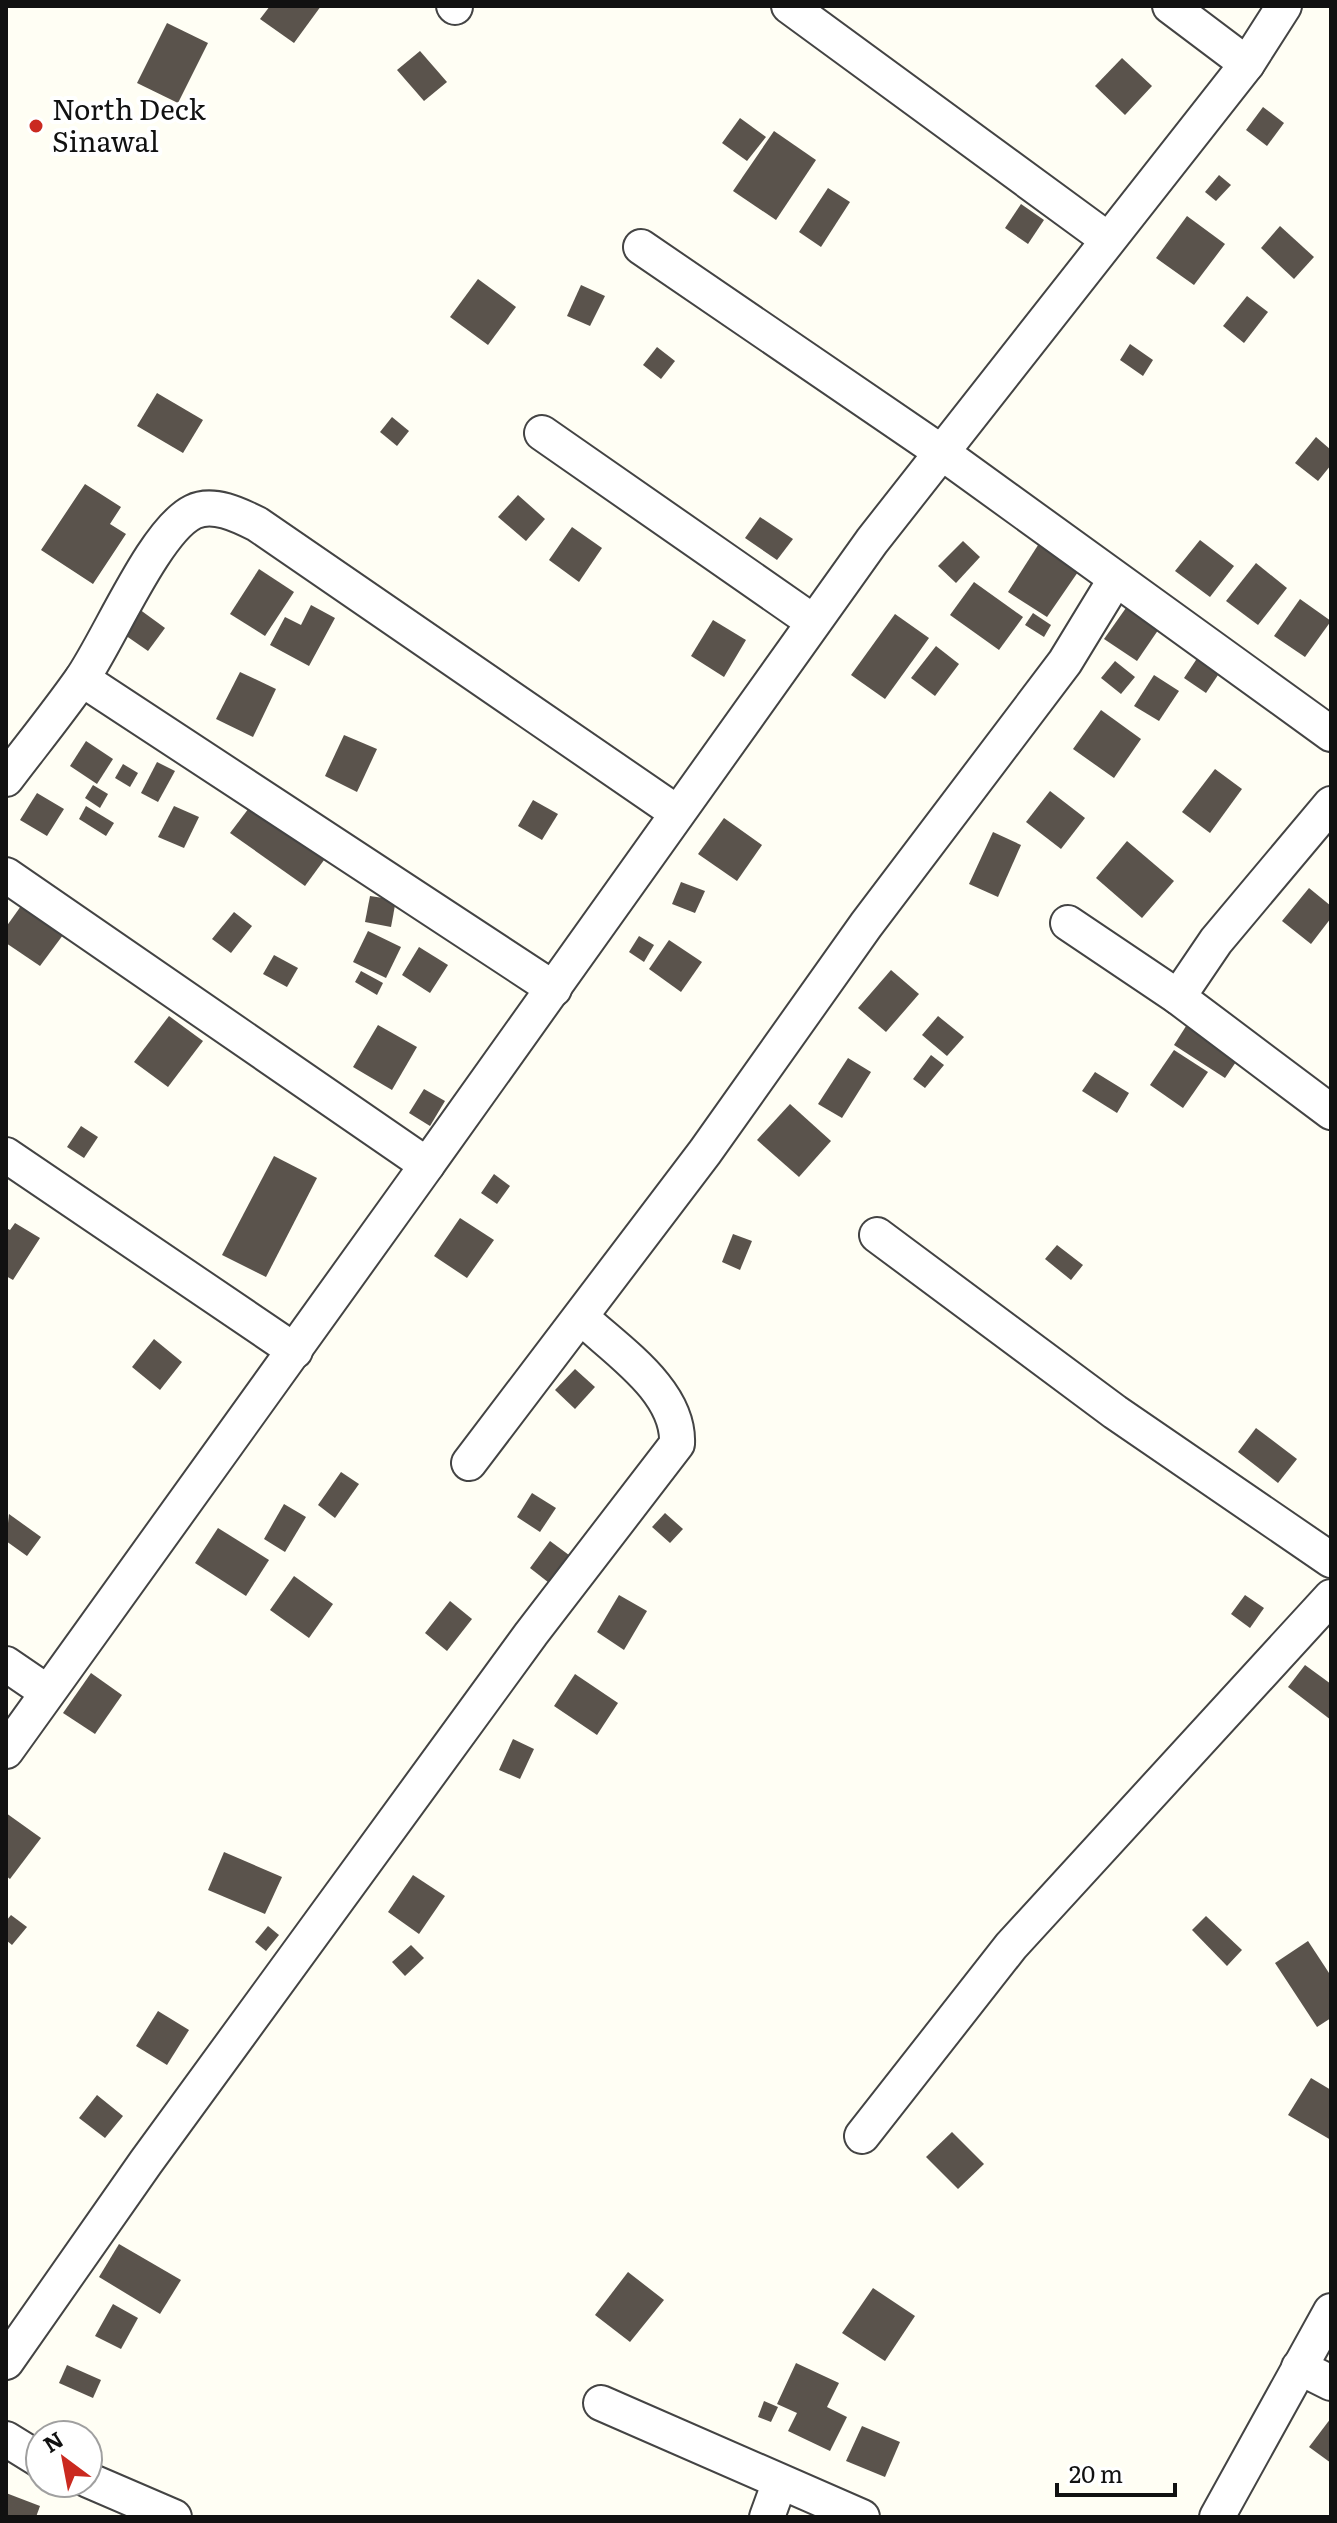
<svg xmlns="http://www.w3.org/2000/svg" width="1337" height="2523" viewBox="0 0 1337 2523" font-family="Literata,serif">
  <rect width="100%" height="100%" fill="#fffef4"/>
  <g fill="#5a534c">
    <path d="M270 6H321L294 43 260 19Z"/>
    <path d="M167 23 208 43 178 103 137 83Z"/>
    <path d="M420 51 447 82 424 101 397 70Z"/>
    <path d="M1122 58 1152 86 1125 115 1095 86Z"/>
    <path d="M1263 107 1284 123 1267 146 1246 130Z"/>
    <path d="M740 118 766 137 747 161 722 143Z"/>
    <path d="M774 131 816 160 776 220 733 191Z"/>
    <path d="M1219 175 1231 185 1216 201 1205 192Z"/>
    <path d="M828 188 850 202 821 247 799 232Z"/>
    <path d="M1021 204 1044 220 1028 244 1005 228Z"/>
    <path d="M1187 216 1225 244 1194 285 1156 258Z"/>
    <path d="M1280 226 1314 257 1294 279 1261 248Z"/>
    <path d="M478 279 516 307 488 345 450 317Z"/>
    <path d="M581 285 605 296 590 326 567 316Z"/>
    <path d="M1247 296 1268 312 1244 343 1223 326Z"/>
    <path d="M1130 344 1153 360 1143 376 1120 360Z"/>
    <path d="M657 347 675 361 661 379 643 365Z"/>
    <path d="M157 393 203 420 183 453 137 426Z"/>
    <path d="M392 417 409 431 397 446 380 432Z"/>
    <path d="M1316 437 1331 450V465L1318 481 1295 463Z"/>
    <path d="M85 484 121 507 110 524 126 534 93 584 41 550Z"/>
    <path d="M518 495 545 519 526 541 498 517Z"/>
    <path d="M760 517 793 539 777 560 745 538Z"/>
    <path d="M572 527 602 548 579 582 549 560Z"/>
    <path d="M1200 540 1234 566 1210 597 1175 571Z"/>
    <path d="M963 541 980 557 956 583 938 566Z"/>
    <path d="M1040 542 1080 569 1047 617 1008 592Z"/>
    <path d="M1256 563 1287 588 1258 625 1226 601Z"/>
    <path d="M259 569 294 592 265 636 230 614Z"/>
    <path d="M974 582 1023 617 999 650 950 615Z"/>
    <path d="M1133 598 1165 620 1137 661 1104 639Z"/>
    <path d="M1300 599 1331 621 1305 657 1274 636Z"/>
    <path d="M311 605 335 618 309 666 270 645 285 617 301 625Z"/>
    <path d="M139 609 165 628 148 651 122 633Z"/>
    <path d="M1033 613 1051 625 1044 637 1025 625Z"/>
    <path d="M895 614 929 638 885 699 851 675Z"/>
    <path d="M713 620 746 640 724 677 691 656Z"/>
    <path d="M936 646 959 664 935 696 911 678Z"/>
    <path d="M1202 651 1224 666 1206 693 1184 678Z"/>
    <path d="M1115 661 1135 677 1121 694 1101 678Z"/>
    <path d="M240 672 276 689 253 737 216 719Z"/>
    <path d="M1154 675 1179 691 1159 721 1134 706Z"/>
    <path d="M1101 710 1141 739 1114 778 1073 749Z"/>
    <path d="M344 735 377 749 357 792 325 776Z"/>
    <path d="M86 741 113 759 97 784 70 766Z"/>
    <path d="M157 762 175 771 158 802 141 793Z"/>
    <path d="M123 764 138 773 130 787 115 778Z"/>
    <path d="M1215 769 1242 789 1210 833 1182 812Z"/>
    <path d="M93 785 108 794 100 808 85 798Z"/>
    <path d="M1050 791 1085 818 1061 849 1026 822Z"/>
    <path d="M37 793 64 809 47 836 20 820Z"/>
    <path d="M533 800 558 814 542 840 518 826Z"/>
    <path d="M252 804 327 856 305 886 230 833Z"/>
    <path d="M86 806 114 823 106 836 79 819Z"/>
    <path d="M174 806 199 817 184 848 158 837Z"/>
    <path d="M724 818 762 845 737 881 698 854Z"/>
    <path d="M993 832 1021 845 998 897 969 884Z"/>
    <path d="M1127 841 1174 881 1142 918 1096 878Z"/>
    <path d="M681 882 705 891 695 913 672 904Z"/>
    <path d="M1309 888 1331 906V918L1311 944 1282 921Z"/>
    <path d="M370 896 396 900 391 927 365 922Z"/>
    <path d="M21 906 63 935 40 966 6 943V927Z"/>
    <path d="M234 912 252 926 231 953 212 939Z"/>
    <path d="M368 931 401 947 386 978 353 962Z"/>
    <path d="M639 936 654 945 644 962 629 952Z"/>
    <path d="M669 940 702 962 681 992 649 969Z"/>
    <path d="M419 947 448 965 430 993 402 975Z"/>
    <path d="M274 955 298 968 287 987 263 974Z"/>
    <path d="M891 970 919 994 886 1032 858 1008Z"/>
    <path d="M361 971 383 983 377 995 355 982Z"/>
    <path d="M169 1016 203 1041 168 1087 134 1062Z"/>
    <path d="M938 1016 964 1037 947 1056 922 1035Z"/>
    <path d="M1188 1023 1240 1056 1225 1078 1174 1045Z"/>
    <path d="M378 1025 417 1047 392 1090 353 1067Z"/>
    <path d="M1174 1050 1208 1072 1183 1108 1150 1085Z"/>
    <path d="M931 1055 944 1065 925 1088 913 1079Z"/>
    <path d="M848 1058 871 1072 842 1118 818 1104Z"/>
    <path d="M1095 1072 1129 1093 1117 1113 1082 1091Z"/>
    <path d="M424 1089 445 1101 430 1126 409 1113Z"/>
    <path d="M790 1104 831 1141 799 1177 757 1140Z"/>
    <path d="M81 1126 98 1137 84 1158 67 1147Z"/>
    <path d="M274 1156 317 1178 266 1277 222 1255Z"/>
    <path d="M494 1174 510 1186 497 1204 481 1193Z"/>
    <path d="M460 1218 494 1240 467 1278 434 1256Z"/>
    <path d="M15 1223 40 1238 13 1280 6 1276V1228L10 1230Z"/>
    <path d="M733 1234 752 1241 740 1270 722 1262Z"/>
    <path d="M1057 1245 1083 1265 1071 1280 1045 1259Z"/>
    <path d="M154 1339 182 1362 160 1390 132 1367Z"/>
    <path d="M575 1369 595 1387 575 1409 555 1390Z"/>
    <path d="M1256 1428 1297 1459 1278 1483 1238 1452Z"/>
    <path d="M341 1472 359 1484 335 1518 318 1505Z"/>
    <path d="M532 1493 556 1508 540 1532 517 1517Z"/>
    <path d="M284 1504 306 1517 285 1552 264 1539Z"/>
    <path d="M665 1513 683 1529 670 1543 652 1527Z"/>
    <path d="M9 1514 41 1537 27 1556 6 1541Z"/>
    <path d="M218 1528 269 1560 246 1596 195 1563Z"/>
    <path d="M550 1541 573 1558 553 1586 530 1568Z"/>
    <path d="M294 1576 333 1604 309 1638 270 1610Z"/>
    <path d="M619 1595 647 1611 624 1650 597 1632Z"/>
    <path d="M1245 1595 1264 1608 1250 1628 1231 1614Z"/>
    <path d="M450 1601 472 1619 447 1651 425 1633Z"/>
    <path d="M1305 1665 1331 1684V1720L1288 1687Z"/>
    <path d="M91 1673 122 1695 95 1734 63 1713Z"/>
    <path d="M575 1674 618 1703 597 1735 554 1706Z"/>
    <path d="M513 1739 534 1749 520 1779 499 1770Z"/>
    <path d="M6 1813 41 1838 10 1879 6 1876Z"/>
    <path d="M224 1852 282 1877 265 1914 208 1890Z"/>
    <path d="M413 1875 445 1896 419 1934 388 1912Z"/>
    <path d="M11 1915 27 1927 12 1945 6 1940V1921Z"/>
    <path d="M1206 1916 1242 1950 1227 1966 1192 1930Z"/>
    <path d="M268 1926 279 1935 266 1951 255 1942Z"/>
    <path d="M1308 1941 1331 1976V2018L1317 2027 1275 1963Z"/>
    <path d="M411 1945 424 1958 405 1976 392 1962Z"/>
    <path d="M158 2011 189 2030 167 2065 136 2046Z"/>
    <path d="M1311 2078 1331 2090V2140L1288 2115Z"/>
    <path d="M97 2095 123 2116 105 2138 79 2118Z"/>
    <path d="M952 2132 984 2164 958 2189 926 2157Z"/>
    <path d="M119 2244 181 2280 160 2314 99 2277Z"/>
    <path d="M628 2272 664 2300 630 2342 595 2315Z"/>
    <path d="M873 2288 915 2316 885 2361 842 2333Z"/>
    <path d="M113 2304 138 2318 121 2349 95 2336Z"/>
    <path d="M796 2363 839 2383 827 2407 847 2417 830 2451 788 2431 797 2413 777 2404Z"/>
    <path d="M67 2365 101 2380 93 2398 59 2383Z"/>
    <path d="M764 2401 778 2407 771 2422 758 2417Z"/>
    <path d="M1331 2418V2463L1309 2447Z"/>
    <path d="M862 2426 900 2442 885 2477 846 2461Z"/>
    <path d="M6 2493 40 2506 36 2517H6Z"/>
  </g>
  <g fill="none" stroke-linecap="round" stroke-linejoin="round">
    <g stroke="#444" stroke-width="38">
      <g id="street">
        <path d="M454 6 455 7"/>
        <path d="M789 6 1107 239"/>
        <path d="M1170 6 1247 64"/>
        <path d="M641 247 941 452 1331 734"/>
        <path d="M542 433 812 621"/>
        <path d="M82 679 554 989"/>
        <path d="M6 779C31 746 57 714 81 680 108 642 154 531 193 512 213 502 239 515 257 524L676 812"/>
        <path d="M6 875 427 1165 6 1751"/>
        <path d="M1068 923 1178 997 1331 1112"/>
        <path d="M1178 997 1216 941 1331 804"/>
        <path d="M6 1155 295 1351"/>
        <path d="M427 1165 872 541 1247 64 1284 6"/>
        <path d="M877 1235 1115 1412 1331 1560"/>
        <path d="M469 1463 705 1152 866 925 1065 662 1115 580"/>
        <path d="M6 1664 47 1692"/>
        <path d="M862 2136 1011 1946 1331 1597"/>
        <path d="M6 2362 146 2162 531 1634 677 1444C680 1391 616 1350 581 1317"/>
        <path d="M1299 2367 1331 2383"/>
        <path d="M601 2403 862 2517"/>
        <path d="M6 2439 40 2460"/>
        <path d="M88 2480 174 2517"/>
        <path d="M767 2517 779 2484"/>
        <path d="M1217 2517 1331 2311"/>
      </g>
    </g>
    <use href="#street" stroke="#fff" stroke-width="34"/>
  </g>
  <circle fill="#ca2a20" stroke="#fff" stroke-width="3" cx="36" cy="126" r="8"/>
  <g text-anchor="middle" stroke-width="8" stroke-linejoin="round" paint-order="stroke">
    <g font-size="28" fill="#111" stroke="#fff" text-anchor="start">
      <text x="52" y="120">North Deck<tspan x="52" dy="32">Sinawal</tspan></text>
    </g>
  </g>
  <rect width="1337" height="2523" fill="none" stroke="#111111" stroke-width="16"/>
  <g transform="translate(64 2459) rotate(328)"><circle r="38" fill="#ffffff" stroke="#a0a0a0" stroke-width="2"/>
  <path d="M0-6L14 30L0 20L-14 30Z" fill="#ca2a20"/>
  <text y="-12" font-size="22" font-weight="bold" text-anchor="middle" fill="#111111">N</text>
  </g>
  <path d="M1057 2483v12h118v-12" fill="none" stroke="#111111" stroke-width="4"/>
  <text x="1069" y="2483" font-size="24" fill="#111111" stroke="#ffffff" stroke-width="6" paint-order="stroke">20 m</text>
</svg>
